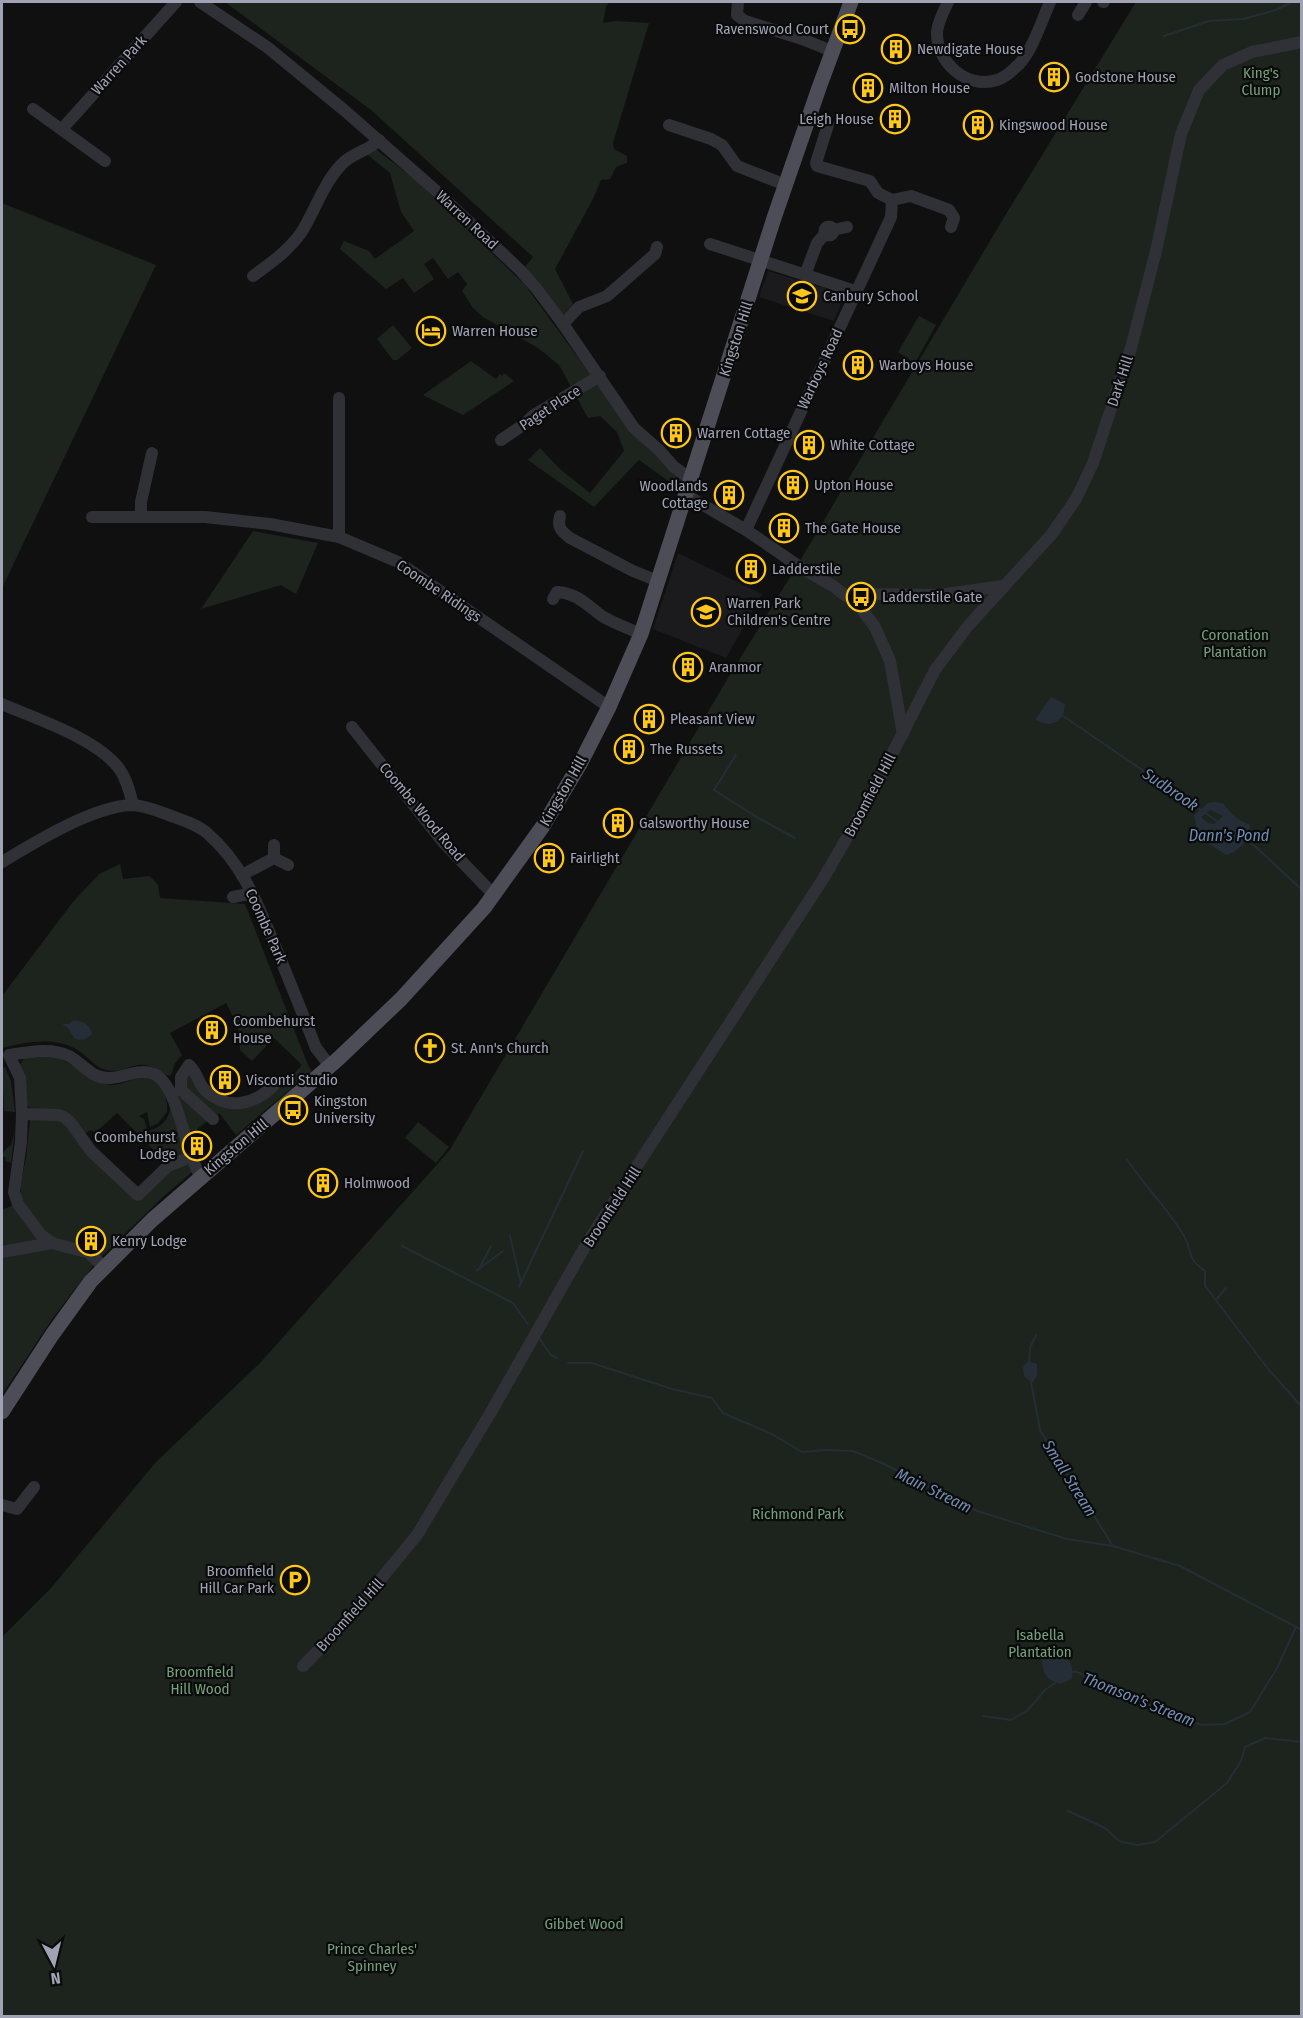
<svg xmlns="http://www.w3.org/2000/svg" width="1303" height="2018" viewBox="0 0 1303 2018" font-family="'Fira Sans Condensed',sans-serif">
  <rect width="100%" height="100%" fill="#101011"/>
  <g fill="#1b1b1e">
    <path d="M768 271 845 294 834 321 759 297Z"/>
    <path d="M678 553 762 594 726 658 653 629Z"/>
  </g>
  <g fill="#1c241d">
    <path d="M225 2H610L606 6 603 23 616 21 649 23 613 143 614 149 627 156V163L616 167 610 179 601 180 593 199 555 269 573 304 563 315 525 267 533 257 371 110Z"/>
    <path d="M1136 2H1301V2016H2V1637L51 1588 156 1462 260 1363 449 1151 722 688 798 564 1006 214Z"/>
    <path d="M373 147 417 181 525 285 631 430 684 480 681 490 639 460 594 507 528 460 540 448 560 469 590 493 624 451 617 432 600 416 588 418 559 365 538 348 483 317 473 308 462 291 467 284 458 272 448 279 433 258 424 264 434 279 414 293 403 278 386 289 340 249 344 241 369 251 375 259 414 231 401 212 390 173 363 151Z"/>
    <path d="M2 203 156 265 2 588Z"/>
    <path d="M919 316 936 325 915 363 898 352Z"/>
    <path d="M393 325 412 348 397 360H393L377 339Z"/>
    <path d="M471 361 496 379 500 374 502 376 504 373 514 381 463 415 423 395Z"/>
    <path d="M253 531 318 543 296 594 281 585 201 609Z"/>
    <path d="M120 864 123 879 150 876 158 885 160 898 245 904 308 1065 312 1071 236 1135 220 1114H217L197 1129 198 1134 189 1137 178 1099 182 1096 188 1073 226 1105 277 1085 280 1088 302 1065 274 1038 252 1061 240 1050 238 1026 226 1003 170 1033 182 1055 175 1063 171 1075 168 1076C159 1070 149 1063 138 1065 128 1067 117 1073 106 1070 96 1068 88 1057 79 1051 56 1036 27 1042 2 1048V996L72 903 99 874Z"/>
    <path d="M51 1055C71 1062 89 1078 106 1084 128 1090 144 1062 162 1089 166 1096 168 1104 167 1112L158 1123 150 1127 147 1112 139 1116 144 1119 148 1131C162 1127 169 1120 171 1105L188 1155 167 1163 117 1113 95 1133 91 1130 86 1133 30 1108 26 1104 19 1067 24 1058Z"/>
    <path d="M5 1067 11 1081 15 1112 4 1111 2 1069Z"/>
    <path d="M30 1120H56L68 1126 136 1197 167 1169 188 1162 192 1172 164 1196 100 1258 49 1237 21 1203V1182L26 1158Z"/>
    <path d="M418 1122 449 1147 436 1163 405 1138Z"/>
    <path d="M15 1131 11 1163 5 1161 6 1158 2 1156 5 1150 11 1145Z"/>
    <path d="M13 1205 44 1242 2 1247V1210Z"/>
    <path d="M50 1247 96 1262 52 1319 2 1395V1254Z"/>
  </g>
  <g fill="#252d36" fill-rule="evenodd">
    <path d="M1051 697 1065 704 1063 716C1053 726 1047 726 1035 720Z"/>
    <path d="M1213 802 1223 803C1231 814 1238 820 1250 825 1252 838 1239 852 1226 855 1208 843 1197 838 1194 815L1208 803ZM1210 810 1223 816 1214 824 1208 823 1201 817Z"/>
    <path d="M72 1021C80 1019 90 1024 92 1034 87 1039 81 1042 74 1038L68 1028 62 1024H69Z"/>
    <path d="M1028 1361 1037 1364V1376L1032 1383 1024 1376 1023 1367Z"/>
    <path d="M1046 1653C1064 1654 1075 1659 1072 1679L1061 1684C1047 1681 1042 1673 1042 1658Z"/>
  </g>
  <g fill="none" stroke-linecap="round" stroke-linejoin="round">
    <g stroke="#252d36" stroke-width="2">
      <path d="M1164 36 1209 21 1243 19 1276 10 1292 2"/>
      <path d="M1063 716 1220 823"/>
      <path d="M736 755 714 790 760 819 795 838"/>
      <path d="M1244 839 1255 846 1302 890"/>
      <path d="M1127 1159C1144 1186 1168 1208 1184 1236 1195 1253 1183 1255 1205 1271V1286L1269 1370 1302 1407"/>
      <path d="M510 1236 521 1283"/>
      <path d="M402 1246 513 1303 528 1324"/>
      <path d="M480 1267 491 1246"/>
      <path d="M476 1271 503 1251"/>
      <path d="M519 1287 583 1151"/>
      <path d="M1216 1300 1226 1288"/>
      <path d="M539 1338 551 1355 557 1358"/>
      <path d="M568 1363H592L672 1389 712 1398 723 1413 772 1434 802 1452 825 1450 853 1451 884 1464 977 1511 1067 1539 1113 1546 1180 1566 1302 1630"/>
      <path d="M1029 1364 1030 1348 1036 1335"/>
      <path d="M1031 1382 1040 1430 1113 1546"/>
      <path d="M1073 1672H1077L1162 1711 1202 1725 1225 1724 1250 1712 1277 1668 1296 1627"/>
      <path d="M983 1716 1011 1720 1028 1710 1045 1690 1055 1683"/>
      <path d="M1068 1811 1105 1828 1119 1841 1137 1845 1155 1842 1227 1783 1241 1761 1245 1747 1265 1738 1302 1742"/>
    </g>
    <g stroke="#303137" stroke-width="12">
      <path d="M200 2 267 47 344 110 434 189 519 269 536 288 563 324 634 428 659 450 674 467 691 479"/>
      <path d="M738 2 737 15 745 21 802 39 832 51"/>
      <path d="M948 2C944 11 938 21 937 32 936 62 967 90 997 80 1003 78 1011 72 1016 67 1031 55 1042 20 1050 2"/>
      <path d="M1103 2H1104"/>
      <path d="M1078 15 1086 2"/>
      <path d="M33 109 105 161"/>
      <path d="M669 125 711 139 722 145 737 166 786 185"/>
      <path d="M828 125 816 163 817 166 870 181 878 193 892 200"/>
      <path d="M62 129 176 2"/>
      <circle cx="829" cy="231" r="4.5"/>
      <path d="M833 230 847 227"/>
      <path d="M710 244 855 291"/>
      <path d="M805 275 817 243 825 234"/>
      <path d="M253 276C271 263 288 251 301 233 315 211 323 184 341 165 351 153 369 151 379 140"/>
      <path d="M563 324 579 307 607 296 655 254 657 247"/>
      <path d="M501 440 523 425 534 415 600 376"/>
      <path d="M152 453 141 502V517H205L270 524 339 537 398 562 609 707"/>
      <path d="M686 495 746 530 803 569 833 586 846 596H851L856 602 875 627 890 661 903 734"/>
      <path d="M560 516C557 527 561 531 570 538L633 571 658 581"/>
      <path d="M92 517H141"/>
      <path d="M746 530 886 228 891 217 892 200 911 196 949 210 954 218 951 227"/>
      <path d="M339 537V398"/>
      <path d="M851 596 862 594 939 595 1003 586"/>
      <path d="M553 599 557 592C577 593 587 605 602 616 613 623 628 628 641 634"/>
      <path d="M2 704C36 719 99 739 120 770 127 780 130 793 133 805"/>
      <path d="M352 727 443 842 494 895"/>
      <path d="M274 858V845"/>
      <path d="M2 862C35 842 92 807 131 805 143 805 155 810 166 814 179 819 197 824 207 833 241 862 257 902 273 941 288 977 302 1012 316 1048L330 1066"/>
      <path d="M242 875 274 858 288 865"/>
      <path d="M233 897 253 893"/>
      <path d="M22 1114 58 1115 64 1117 71 1123 91 1151 138 1195 168 1166 191 1157"/>
      <path d="M213 1119 181 1090V1077L189 1065C197 1072 198 1082 204 1089 227 1112 255 1105 275 1084"/>
      <path d="M2 1252 52 1243"/>
      <path d="M104 1267 89 1253 52 1243 41 1235 18 1204 14 1192 21 1142 22 1114 20 1078 9 1055C28 1052 51 1047 69 1056 78 1061 86 1070 95 1075 116 1085 134 1066 154 1074 179 1085 184 1152 201 1177"/>
      <path d="M2 1505 17 1509 34 1487"/>
      <path d="M303 1666 343 1625 417 1535 491 1412 587 1243 823 879 867 803 935 670 968 626 1051 535 1076 499 1093 463 1131 348 1156 251 1181 134 1199 90 1223 65 1252 52 1302 42"/>
    </g>
    <path stroke="#4c4d56" stroke-width="15" d="M2 1412 52 1335 91 1281 152 1220 338 1059 401 999 484 908 543 826 580 764 609 707 641 634 774 218 820 85 851 2"/>
  </g>
  <defs>
    <g id="bus-ring" transform="scale(1.5)"><circle r="9.5" fill="#0b0b0c" stroke="#ffc71a" stroke-width="1.5"/><path d="M-5-6H5V4H4V6H2V4H-2V6H-4V4H-5ZM-3.5-4V0h7V-4ZM-3.5 1.2v1.5H-2V1.2ZM2 1.2v1.5H3.5V1.2Z" fill="#ffc71a"/></g>
    <g id="building-ring" transform="scale(1.5)"><circle r="9.5" fill="#0b0b0c" stroke="#ffc71a" stroke-width="1.5"/><path d="M-4-6H4V6H1V3H-1V6H-4ZM-2.5-4.3h1.7v1.8h-1.7ZM.8-4.3h1.7v1.8H.8ZM-2.5-1h1.7V.8h-1.7ZM.8-1h1.7V.8H.8Z" fill="#ffc71a"/></g>
    <g id="school-ring" transform="scale(1.5)"><circle r="9.5" fill="#0b0b0c" stroke="#ffc71a" stroke-width="1.5"/><path d="M0-5L7-2L0 1L-7-2ZM-4 1L0 2.5L4 1V4Q0 6-4 4Z" fill="#ffc71a"/></g>
    <g id="hotel-ring" transform="scale(1.5)"><circle r="9.5" fill="#0b0b0c" stroke="#ffc71a" stroke-width="1.5"/><path d="M-6-4.5h1.5V1H6V5H4.5V3h-9V5H-6ZM-4 0a1.8 1.8 0 1 1 3.6 0ZM.5 0V-2.5h3Q6-2.5 6 0Z" fill="#ffc71a"/></g>
    <g id="church-ring" transform="scale(1.5)"><circle r="9.5" fill="#0b0b0c" stroke="#ffc71a" stroke-width="1.5"/><path d="M-1.2-6h2.4v3.5h3.3v2.4h-3.3V6h-2.4V-.1h-3.3v-2.4h3.3Z" fill="#ffc71a"/></g>
    <g id="parking-ring" transform="scale(1.5)"><circle r="9.5" fill="#0b0b0c" stroke="#ffc71a" stroke-width="1.5"/><path d="M-3.5-5.5H1a3.5 3.5 0 0 1 0 7H-1V5.5H-3.5ZM-1-3.4V-.6H.8a1.4 1.4 0 0 0 0-2.8Z" fill="#ffc71a"/></g>
  </defs>
  <g fill-rule="evenodd">
    <use href="#bus-ring" x="850" y="29"/>
    <use href="#building-ring" x="896" y="49"/>
    <use href="#building-ring" x="1054" y="77"/>
    <use href="#building-ring" x="868" y="88"/>
    <use href="#building-ring" x="895" y="119"/>
    <use href="#building-ring" x="978" y="125"/>
    <use href="#school-ring" x="802" y="296"/>
    <use href="#hotel-ring" x="431" y="331"/>
    <use href="#building-ring" x="858" y="365"/>
    <use href="#building-ring" x="676" y="433"/>
    <use href="#building-ring" x="809" y="445"/>
    <use href="#building-ring" x="793" y="485"/>
    <use href="#building-ring" x="729" y="495"/>
    <use href="#building-ring" x="784" y="528"/>
    <use href="#building-ring" x="751" y="569"/>
    <use href="#bus-ring" x="861" y="597"/>
    <use href="#school-ring" x="706" y="612"/>
    <use href="#building-ring" x="688" y="667"/>
    <use href="#building-ring" x="649" y="719"/>
    <use href="#building-ring" x="629" y="749"/>
    <use href="#building-ring" x="618" y="823"/>
    <use href="#building-ring" x="549" y="858"/>
    <use href="#building-ring" x="212" y="1030"/>
    <use href="#church-ring" x="430" y="1048"/>
    <use href="#building-ring" x="225" y="1080"/>
    <use href="#bus-ring" x="293" y="1110"/>
    <use href="#building-ring" x="197" y="1146"/>
    <use href="#building-ring" x="323" y="1183"/>
    <use href="#building-ring" x="91" y="1241"/>
    <use href="#parking-ring" x="295" y="1580"/>
  </g>
  <g text-anchor="middle" stroke-width="4.5" stroke-linejoin="round" paint-order="stroke">
    <g font-size="15" fill="#9fa3b4" stroke="#0b0b0c" text-anchor="start">
      <text x="829" y="34" text-anchor="end">Ravenswood Court</text>
      <text x="917" y="54">Newdigate House</text>
      <text x="1075" y="82">Godstone House</text>
      <text x="889" y="93">Milton House</text>
      <text x="874" y="124" text-anchor="end">Leigh House</text>
      <text x="999" y="130">Kingswood House</text>
      <text x="823" y="301">Canbury School</text>
      <text x="452" y="336">Warren House</text>
      <text x="879" y="370">Warboys House</text>
      <text x="697" y="438">Warren Cottage</text>
      <text x="830" y="450">White Cottage</text>
      <text x="814" y="490">Upton House</text>
      <text x="708" y="491" text-anchor="end">Woodlands<tspan x="708" dy="17">Cottage</tspan></text>
      <text x="805" y="533">The Gate House</text>
      <text x="772" y="574">Ladderstile</text>
      <text x="882" y="602">Ladderstile Gate</text>
      <text x="727" y="608">Warren Park<tspan x="727" dy="17">Children's Centre</tspan></text>
      <text x="709" y="672">Aranmor</text>
      <text x="670" y="724">Pleasant View</text>
      <text x="650" y="754">The Russets</text>
      <text x="639" y="828">Galsworthy House</text>
      <text x="570" y="863">Fairlight</text>
      <text x="233" y="1026">Coombehurst<tspan x="233" dy="17">House</tspan></text>
      <text x="451" y="1053">St. Ann's Church</text>
      <text x="246" y="1085">Visconti Studio</text>
      <text x="314" y="1106">Kingston<tspan x="314" dy="17">University</tspan></text>
      <text x="176" y="1142" text-anchor="end">Coombehurst<tspan x="176" dy="17">Lodge</tspan></text>
      <text x="344" y="1188">Holmwood</text>
      <text x="112" y="1246">Kenry Lodge</text>
      <text x="274" y="1576" text-anchor="end">Broomfield<tspan x="274" dy="17">Hill Car Park</tspan></text>
    </g>
    <g font-size="15" fill="#9fa3b4" stroke="#0b0b0c">
      <text transform="translate(119 65) rotate(-48)" y="5">Warren Park</text>
      <text transform="translate(467 220) rotate(43)" y="5">Warren Road</text>
      <text transform="translate(736 339) rotate(-72)" y="5">Kingston Hill</text>
      <text transform="translate(820 369) rotate(-65)" y="5">Warboys Road</text>
      <text transform="translate(1120 381) rotate(-72)" y="5">Dark Hill</text>
      <text transform="translate(550 408) rotate(-33)" y="5">Paget Place</text>
      <text transform="translate(439 591) rotate(34)" y="5">Coombe Ridings</text>
      <text transform="translate(563 791) rotate(-60)" y="5">Kingston Hill</text>
      <text transform="translate(870 795) rotate(-62)" y="5">Broomfield Hill</text>
      <text transform="translate(422 812) rotate(50)" y="5">Coombe Wood Road</text>
      <text transform="translate(266 926) rotate(66)" y="5">Coombe Park</text>
      <text transform="translate(236 1147) rotate(-40)" y="5">Kingston Hill</text>
      <text transform="translate(612 1207) rotate(-57)" y="5">Broomfield Hill</text>
      <text transform="translate(350 1615) rotate(-48)" y="5">Broomfield Hill</text>
    </g>
    <g font-size="15" fill="#74a17b" stroke="#0b0b0c">
      <text x="1261" y="78">King's<tspan x="1261" dy="17">Clump</tspan></text>
      <text x="1235" y="640">Coronation<tspan x="1235" dy="17">Plantation</tspan></text>
      <text x="798" y="1519">Richmond Park</text>
      <text x="1040" y="1640">Isabella<tspan x="1040" dy="17">Plantation</tspan></text>
      <text x="200" y="1677">Broomfield<tspan x="200" dy="17">Hill Wood</tspan></text>
      <text x="584" y="1929">Gibbet Wood</text>
      <text x="372" y="1954">Prince Charles'<tspan x="372" dy="17">Spinney</tspan></text>
    </g>
    <g font-size="16" font-style="italic" fill="#718eb3" stroke="#0b0b0c">
      <text transform="translate(1171 789) rotate(34)" y="6">Sudbrook</text>
      <text x="1229" y="841">Dann's Pond</text>
      <text transform="translate(1070 1478) rotate(58)" y="6">Small Stream</text>
      <text transform="translate(934 1490) rotate(26)" y="6">Main Stream</text>
      <text transform="translate(1139 1699) rotate(22)" y="6">Thomson's Stream</text>
    </g>
  </g>
  <rect width="1303" height="2018" fill="none" stroke="#9fa3b4" stroke-width="6"/>
  <g transform="translate(54 1964) rotate(173)" stroke="#0b0b0c" stroke-width="4.5" paint-order="stroke">
  <path d="M0-4.5L10 22L0 15L-10 22Z" fill="#9fa3b4"/>
  <text y="-9" font-size="16" font-weight="bold" text-anchor="middle" fill="#9fa3b4">N</text>
  </g>
</svg>
